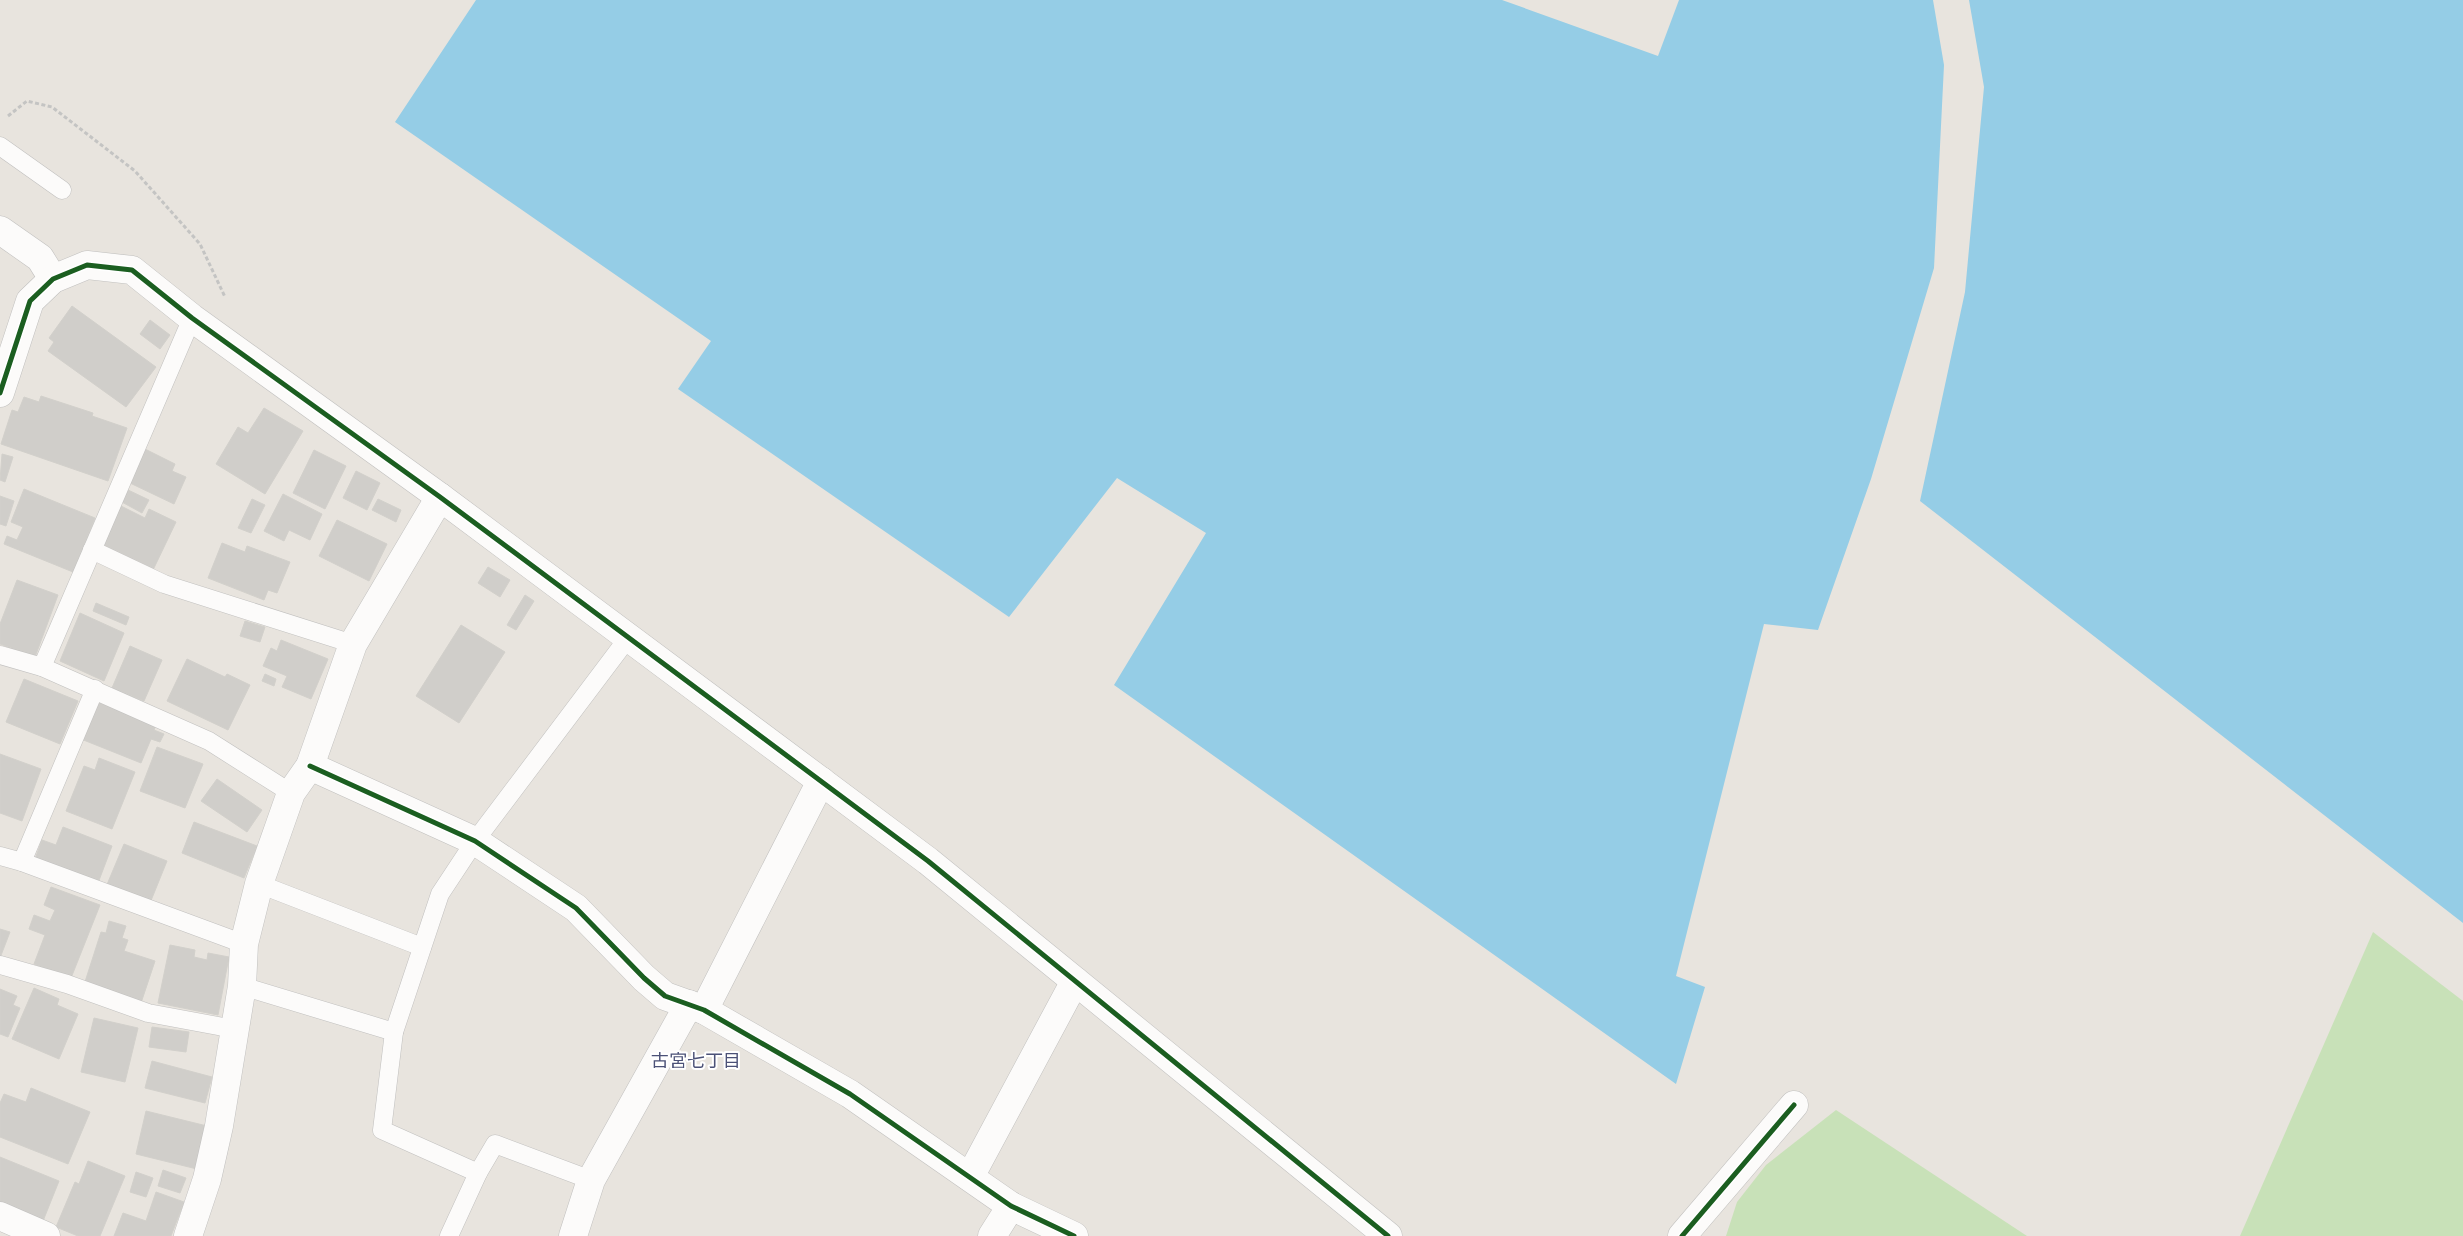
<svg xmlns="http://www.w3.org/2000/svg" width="2463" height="1236" viewBox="0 0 2463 1236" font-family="Rubik,'Noto Sans JP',sans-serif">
  <rect width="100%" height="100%" fill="#e8e4de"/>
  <g fill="#c8e1b8">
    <path d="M2373 932 2463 1001V1236H2240Z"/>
    <path d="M1836 1110 2027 1236H1726L1737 1202 1766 1165Z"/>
  </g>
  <g fill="#95cde6">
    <path d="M476 0H1502L1658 56 1679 0H1933L1944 65 1934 268 1871 479 1818 630 1764 624 1676 976 1705 987 1676 1084 1114 685 1206 533 1117 478 1009 617 678 389 711 341 395 122Z"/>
    <path d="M1969 0H2463V923L1920 501 1965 292 1984 87Z"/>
  </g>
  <g fill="#d0ceca" stroke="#d2d0cb">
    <path d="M72 306 156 367 126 407 48 351 54 342 49 338Z"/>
    <path d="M150 320 170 335 160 349 140 334Z"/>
    <path d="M41 396 93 413 92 416 127 428 108 481 1 444 12 410 18 412 24 397 39 402Z"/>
    <path d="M264 408 303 431 265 494 216 464 238 427 248 433Z"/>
    <path d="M145 449 175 464 172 471 186 477 174 504 130 483Z"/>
    <path d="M314 450 346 466 325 509 293 493Z"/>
    <path d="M2 454 13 457 5 482 0 480Z"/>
    <path d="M356 471 380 483 367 510 343 498Z"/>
    <path d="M24 489 95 518 73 572 4 544 7 536 17 540 23 527 11 522Z"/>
    <path d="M126 489 149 500 142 513 120 501Z"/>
    <path d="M283 494 322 514 310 540 289 530 284 541 264 531Z"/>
    <path d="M0 496 14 501 6 526 0 524Z"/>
    <path d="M252 499 265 505 251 533 238 528Z"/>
    <path d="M378 499 401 510 396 522 372 510Z"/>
    <path d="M119 505 145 518 149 509 176 522 153 570 100 545Z"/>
    <path d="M337 520 387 544 369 581 319 556Z"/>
    <path d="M222 543 245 552 247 546 290 562 277 593 268 590 264 600 208 578Z"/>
    <path d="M488 567 510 580 500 597 478 583Z"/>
    <path d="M17 580 58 595 35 657 0 644V624Z"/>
    <path d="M525 595 534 601 516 630 507 625Z"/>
    <path d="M96 603 129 617 126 625 93 611Z"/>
    <path d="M80 613 124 633 104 681 60 661Z"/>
    <path d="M245 621 265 627 260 642 240 636Z"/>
    <path d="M461 625 505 652 459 723 416 696Z"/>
    <path d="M281 640 328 659 311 699 282 687 287 676 263 666 271 648 277 651Z"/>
    <path d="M130 646 162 660 144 701 112 688Z"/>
    <path d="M187 659 225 677 227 674 250 685 228 730 167 701Z"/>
    <path d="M265 674 276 679 274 686 262 681Z"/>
    <path d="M24 679 78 701 60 744 6 722Z"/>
    <path d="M95 701 156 725 154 730 164 734 160 742 151 739 141 763 81 739Z"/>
    <path d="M157 747 203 764 185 808 140 791Z"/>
    <path d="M0 754 41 769 22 821 0 813Z"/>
    <path d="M99 758 135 772 112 829 66 811 84 766 95 770Z"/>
    <path d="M217 779 262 810 247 832 201 801Z"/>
    <path d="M194 822 257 846 244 878 182 853Z"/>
    <path d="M63 827 112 846 98 883 35 859 42 840 56 845Z"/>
    <path d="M124 844 167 861 150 903 106 887Z"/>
    <path d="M51 887 100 905 71 978 34 964 45 935 29 929 34 915 50 921 55 910 44 905Z"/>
    <path d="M109 921 126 926 122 938 128 940 124 951 155 961 141 1003 84 985 101 932 106 933Z"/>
    <path d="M0 929 10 932 0 958Z"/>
    <path d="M170 945 195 950 194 957 207 960 208 953 229 957 218 1015 158 1003Z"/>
    <path d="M34 988 59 999 57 1005 78 1014 59 1059 12 1039Z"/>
    <path d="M0 989 17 996 13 1005 20 1008 8 1037 0 1034Z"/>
    <path d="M94 1018 138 1028 125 1082 81 1072Z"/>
    <path d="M152 1027 189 1032 186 1052 149 1047Z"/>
    <path d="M152 1061 212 1077 205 1103 145 1088Z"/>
    <path d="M31 1088 90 1112 68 1164 0 1137V1103L4 1094 26 1102Z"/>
    <path d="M146 1111 207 1126 197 1169 136 1154Z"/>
    <path d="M0 1157 59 1181 41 1226 0 1209Z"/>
    <path d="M88 1161 125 1176 100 1236H78L56 1227 75 1182 79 1184Z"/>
    <path d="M163 1170 186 1178 180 1193 158 1186Z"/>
    <path d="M136 1172 153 1178 146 1197 130 1192Z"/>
    <path d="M156 1192 184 1202 171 1236H114L123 1213 146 1221Z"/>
  </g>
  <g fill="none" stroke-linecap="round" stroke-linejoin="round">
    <g stroke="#c1c0bf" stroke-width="19">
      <g id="lane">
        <path d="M0 146 62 190"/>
        <path d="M92 550 164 584 353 644"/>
        <path d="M0 655 42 667 209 741 291 793"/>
        <path d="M42 667 192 318"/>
        <path d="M0 856 22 862 244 944"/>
        <path d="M22 862 95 689"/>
        <path d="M259 884 422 947"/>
        <path d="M0 965 67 984 148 1013 234 1029"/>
        <path d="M242 986 394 1032"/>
        <path d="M478 1173 382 1130 394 1032 440 894 475 841 628 638"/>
        <path d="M449 1236 478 1173 495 1144 591 1180"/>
      </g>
    </g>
    <g stroke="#c1c0bf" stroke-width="29">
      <g id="street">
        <path d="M0 230 40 258 53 279"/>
        <path d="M0 393 30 301 53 279 87 265 132 270 192 318 440 497 928 861 1388 1236"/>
        <path d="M310 766 475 841 576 908 644 978 665 996 704 1010 850 1094 1011 1206 1074 1236"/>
        <path d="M704 1010 821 781"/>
        <path d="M970 1177 1075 981"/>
        <path d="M0 1216 46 1236"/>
        <path d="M188 1236 207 1179 219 1126 242 986 244 944 259 884 291 793 310 766 353 644 440 497"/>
        <path d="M573 1236 591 1180 689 1004"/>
        <path d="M992 1236 1011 1206"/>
        <path d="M1682 1236 1794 1105"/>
      </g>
    </g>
    <path stroke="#c4c4c3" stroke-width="3" stroke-dasharray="4 2.5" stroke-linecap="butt" d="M8 116 27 101 52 107 135 171 200 244 225 297"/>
    <use href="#lane" stroke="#fcfbfa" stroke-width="18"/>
    <use href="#street" stroke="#fcfbfa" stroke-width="28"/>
    <g stroke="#fff" stroke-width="8">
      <g id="cycleway">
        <path d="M0 393 30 301 53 279 87 265 132 270 192 318 440 497 928 861 1388 1236"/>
        <path d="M310 766 475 841 576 908 644 978 665 996 704 1010 850 1094 1011 1206 1074 1236"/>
        <path d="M1682 1236 1794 1105"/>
      </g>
    </g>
    <use href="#cycleway" stroke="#1b5e20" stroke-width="5"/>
  </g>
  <g text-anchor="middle" stroke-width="4" stroke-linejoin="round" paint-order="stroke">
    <g font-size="18" fill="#4b5177" stroke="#fff">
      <text x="696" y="1067">古宮七丁目</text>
    </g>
  </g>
</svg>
